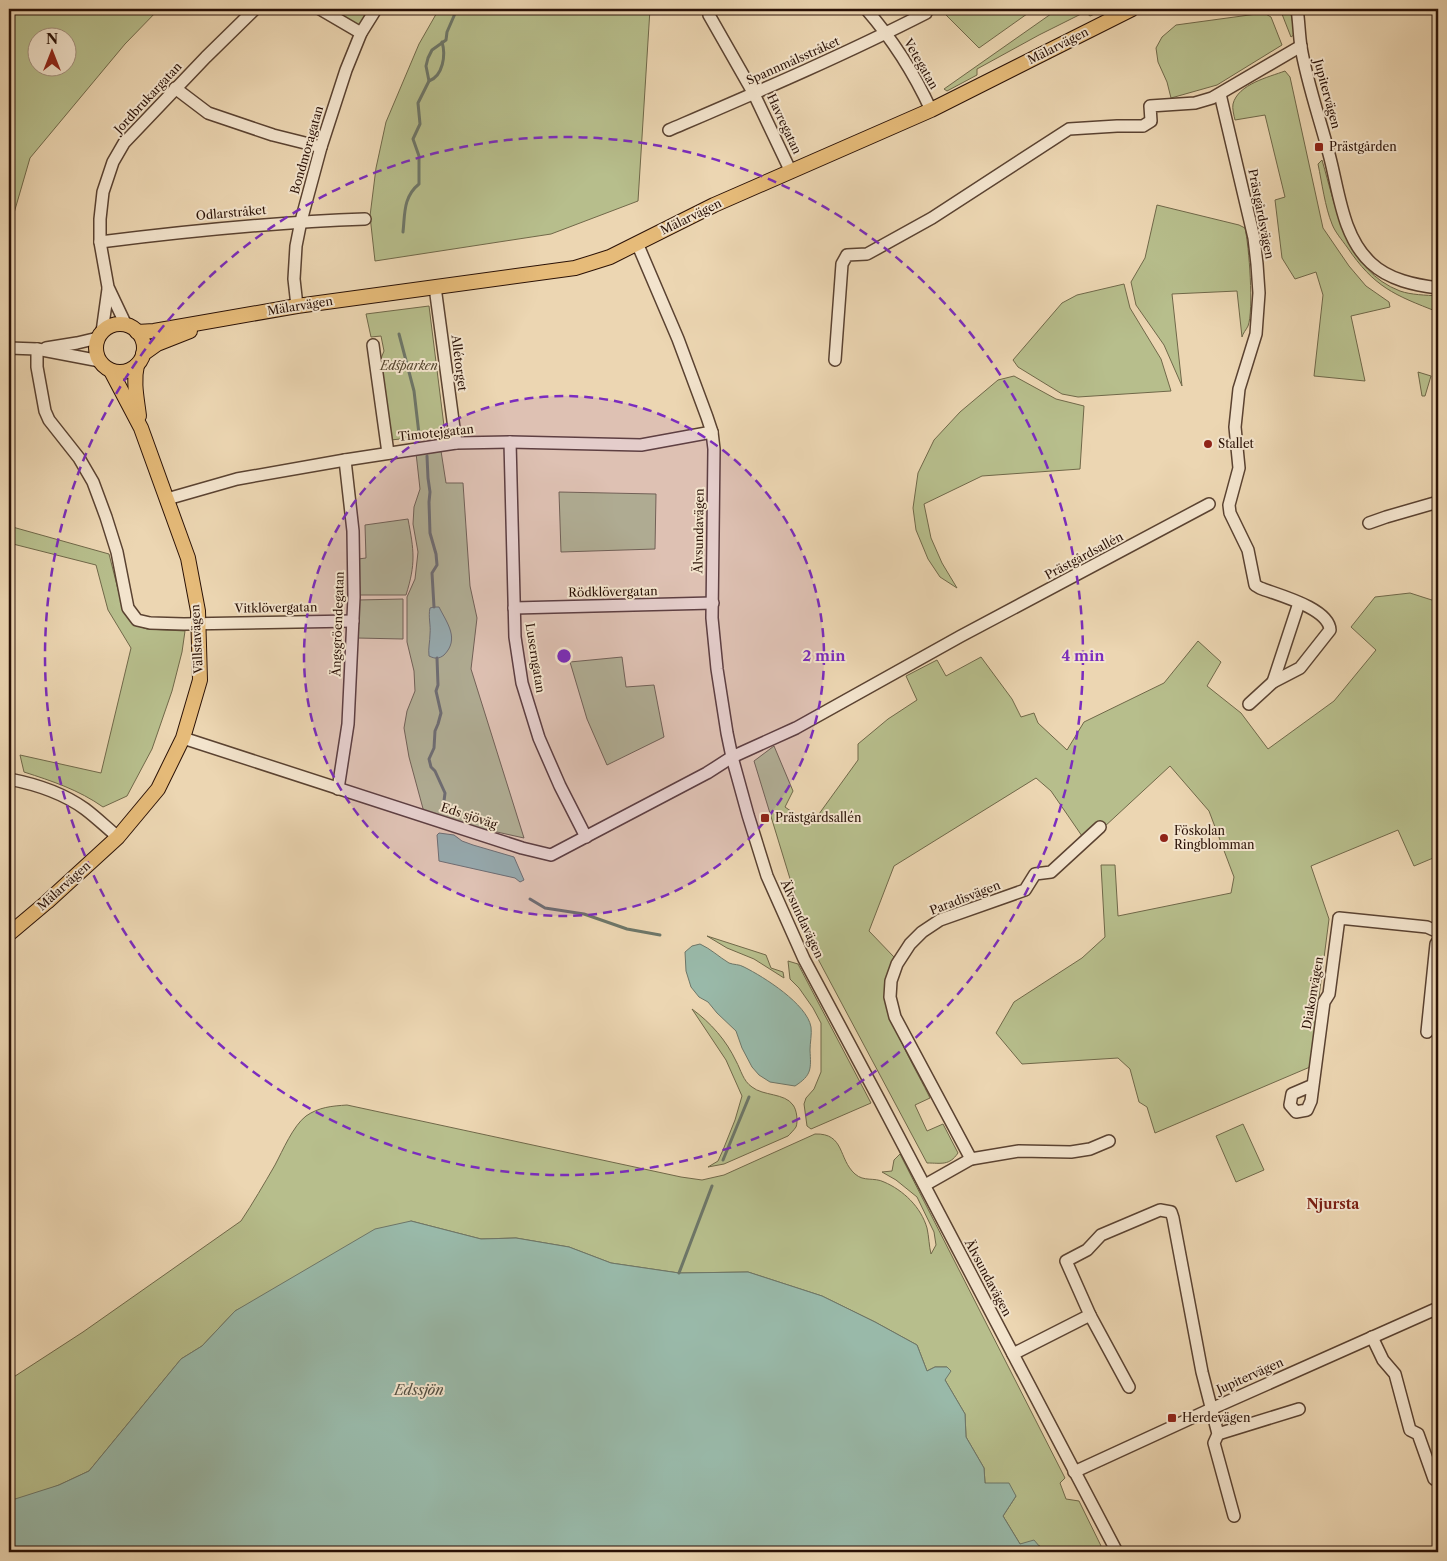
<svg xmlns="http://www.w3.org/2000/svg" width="1447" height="1561" viewBox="0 0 1447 1561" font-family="'Libre Caslon Text',serif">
  <rect width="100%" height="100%" fill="#ecd6b2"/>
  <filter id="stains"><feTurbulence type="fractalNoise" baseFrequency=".004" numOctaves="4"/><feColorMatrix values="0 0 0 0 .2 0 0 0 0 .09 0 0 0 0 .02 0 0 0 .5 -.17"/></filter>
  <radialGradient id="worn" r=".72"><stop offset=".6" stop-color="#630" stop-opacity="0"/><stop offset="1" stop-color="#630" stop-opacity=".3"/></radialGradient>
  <g fill="#b7be8c" stroke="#706849" fill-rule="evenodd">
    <path d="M9 9H159L125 44 30 158 14 213 10 248 9 296ZM38 38H68V68H38Z"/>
    <path d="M328 9H371L362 27Z"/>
    <path d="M439 9H650L638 201 551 234 375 261 370 216 376 168 386 122 419 44Z"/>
    <path d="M940 9H1034L979 48Z"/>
    <path d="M1058 9H1106L1090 16 1085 12 1039 35 977 69V75L947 91 944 89Z"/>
    <path d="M1280 9H1290L1295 34 1291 37Z"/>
    <path d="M1264 13 1271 17 1282 45 1217 85 1171 98 1167 82 1158 62 1156 48 1162 37 1176 25Z"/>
    <path d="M1285 71 1290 77 1323 228 1349 266 1366 286 1389 302 1390 307 1351 316 1365 381 1314 376 1323 295 1316 272 1295 279 1282 258 1275 200 1285 197 1265 115 1235 120C1234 116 1232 108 1233 104 1238 84 1269 77 1285 71Z"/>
    <path d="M1322 160C1336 208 1347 271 1400 291 1411 295 1426 295 1438 296V312C1394 295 1374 287 1347 247 1342 240 1335 232 1332 224 1325 207 1322 183 1318 164Z"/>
    <path d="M1157 205 1239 225 1245 228C1249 245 1254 311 1248 326 1246 330 1243 333 1242 337L1237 291 1172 294 1182 386 1164 345 1136 305 1131 282 1145 258Z"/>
    <path d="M1124 284 1130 308 1161 359 1171 391 1078 397 1062 394 1018 367 1013 360 1062 303 1077 295Z"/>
    <path d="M429 306 445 434 391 440 380 361 384 351 381 336 371 337 366 314Z"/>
    <path d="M1418 372 1431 376 1425 396H1422Z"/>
    <path d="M1014 376 1056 399 1084 406 1080 469 982 476 924 504 931 538 942 563 957 588 940 577 928 559 916 530 913 508 918 473 934 440 960 412 998 380Z"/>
    <path d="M441 451 446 483H463L470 586 477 618 471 669 524 838 425 816 409 757 404 728 407 711 415 691 414 671 407 642V597L415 579 418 552 413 524 414 507 420 489 416 453Z"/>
    <path d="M559 492 656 494 655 549 561 552Z"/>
    <path d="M408 519C414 551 416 563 406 595H358V559L366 558 365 525Z"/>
    <path d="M9 526 109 554 124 613 133 624 147 629 185 631 182 652 172 691 152 749 127 796 103 807C79 790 52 781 24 772L20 755 101 773 131 648 108 610 96 565 9 543Z"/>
    <path d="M1410 593 1438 602V856L1414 866 1398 830 1311 866 1329 919 1310 1067 1155 1133 1147 1107 1139 1102 1130 1069 1118 1058 1022 1064 996 1033 1014 1002 1082 958 1105 937 1101 865H1115L1118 916 1231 893 1234 877 1209 811 1170 766 1103 828 1098 822 1082 836 1051 791 1036 778 894 866 869 931 894 957C889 970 885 981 885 994 886 1020 918 1073 930 1098L915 1105 927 1131 943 1124 958 1153C949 1166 942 1163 927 1163L818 959 795 895 754 761 774 746 793 791 785 807 811 825 858 760V744L888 719 917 700 906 676 937 660 946 676 981 657 1012 699 1021 717 1034 713 1038 723 1067 750 1084 722 1164 683 1198 641 1221 662 1207 686 1241 713 1268 749 1334 701 1376 650 1351 627 1375 597Z"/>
    <path d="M403 599V639L357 638 358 600Z"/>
    <path d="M622 657 626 687 654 685 664 737 607 765 587 719 570 662Z"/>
    <path d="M707 936 766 955 771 968 783 972 784 978 754 959 727 948Z"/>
    <path d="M788 961 798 964 871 1103 811 1129 807 1126 804 1104 806 1098 814 1089 821 1072V1023L813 1008 799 988 790 979Z"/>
    <path d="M692 1009C711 1023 726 1040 736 1061 741 1070 743 1081 752 1087 763 1096 785 1093 793 1105 797 1110 798 1122 796 1127 794 1130 790 1134 788 1136L724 1164 708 1167 718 1161 723 1150 735 1120 742 1096 726 1060Z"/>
    <path d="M347 1105 681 1177 702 1180 724 1175 815 1134C845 1133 838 1159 855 1174 864 1182 874 1177 884 1182 903 1190 921 1207 927 1228 929 1237 929 1246 931 1254L936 1245 934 1232 917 1197 896 1180 882 1172 892 1171 894 1160 900 1154 1065 1478 1060 1483 1066 1499 1079 1501 1104 1552H1028L1040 1546 1020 1544 1003 1516 1016 1496 985 1483 984 1468 966 1437 965 1414 945 1380 947 1367H935L927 1371 917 1345 875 1322 822 1296 748 1272 679 1273 611 1263 569 1247 516 1238 481 1239 411 1221 235 1311 202 1346 181 1359 89 1471 59 1485 9 1505V1380L83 1332 241 1221C253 1203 264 1184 275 1165 283 1150 293 1126 306 1116 319 1107 332 1106 347 1105Z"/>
    <path d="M1243 1124 1264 1170 1236 1182 1216 1136Z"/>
  </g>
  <g fill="#99b9a9" stroke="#6d7668">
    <path d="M434 607H439C447 623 460 639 444 655 439 659 435 659 429 656 428 648 430 642 430 634 431 625 428 617 430 608Z"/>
    <path d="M439 833 454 835 462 841 473 845 514 857 524 880 520 882 515 878 439 861 437 835Z"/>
    <path d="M700 944C711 949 719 957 729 963 734 965 739 964 744 967 764 977 807 1004 811 1027 812 1034 810 1043 810 1050 811 1069 812 1075 795 1086L770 1082 759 1075 752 1067 742 1048 736 1031 717 1013 708 1002 699 997 691 987 686 971 685 952 692 946Z"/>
    <path d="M411 1221 481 1239 516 1238 569 1247 611 1263 679 1273 748 1272 822 1296 875 1322 917 1345 927 1371 935 1367H947L951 1371 945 1380 965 1414 966 1437 984 1468 985 1483H1009L1016 1496 1003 1516 1020 1544 1034 1540 1040 1547 1028 1552H9V1505L12 1500 59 1485 89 1471 181 1359 202 1346 235 1311 375 1229Z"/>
  </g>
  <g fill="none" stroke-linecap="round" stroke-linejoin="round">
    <g stroke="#6d7668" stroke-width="3">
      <path d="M480 9H481"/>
      <path d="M429 81C443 76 446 55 442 42"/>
      <path d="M403 232C405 214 403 197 419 184V156L413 139 420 124 418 103 429 81 426 66 428 58 432 50 446 40 447 32 457 9"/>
      <path d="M399 334 414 391 419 434"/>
      <path d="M427 456 428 478 430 492 429 502 430 533 436 554 437 565 432 573 434 607"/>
      <path d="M437 658 438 685 436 691 441 713 438 724 435 731 434 748 429 759 431 767 435 771 445 793 443 809"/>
      <path d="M530 899 545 908 584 914 627 929 660 935"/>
      <path d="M723 1160 749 1097"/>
      <path d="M679 1273 712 1186"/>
    </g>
    <g stroke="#5a4231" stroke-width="14">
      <g id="minor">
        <path d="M320 9 361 33"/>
        <path d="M708 9 709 15 754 94 791 172"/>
        <path d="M866 9C893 40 914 73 931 110"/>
        <path d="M1297 9C1299 21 1299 34 1301 47 1307 83 1320 119 1329 154 1339 191 1342 236 1371 263 1389 280 1415 285 1438 288"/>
        <path d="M175 88 208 113 273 135 321 147"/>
        <path d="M1220 94 1254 238 1257 264 1259 293 1256 334 1239 389 1235 427 1239 468 1229 505 1230 513 1248 550 1255 585 1260 588C1278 595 1329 608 1330 630L1300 668 1273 682 1249 704"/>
        <path d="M669 130C755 93 842 56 926 13"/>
        <path d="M100 242C188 231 276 222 365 219"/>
        <path d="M637 243 678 339 707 417 712 432 714 449 712 618 717 669 727 733 732 757 748 815 767 876 804 959 880 1101 1117 1552"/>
        <path d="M435 287 456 443"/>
        <path d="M297 306 294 279 296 246 301 221 321 147 346 70 361 33 376 9"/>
        <path d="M126 325 108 287 100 242V219L103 192 113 162 124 143 206 57 255 9"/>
        <path d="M102 332 108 289"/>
        <path d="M373 345 388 453"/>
        <path d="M9 348 37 349 100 361"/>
        <path d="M46 348 77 343 98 338"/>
        <path d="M37 349V367L45 411 49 420 79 458 93 482 106 517 117 552 128 608 137 620 150 623 184 624 353 621"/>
        <path d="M835 360 842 264 847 255 867 254 932 218 1069 129 1117 126H1143L1151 121 1150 106 1195 103 1212 98 1301 46"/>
        <path d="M510 442 515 637 522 683 539 738 560 786 586 837"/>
        <path d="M167 499 237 479 345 460 456 443 510 442 641 445 712 432"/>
        <path d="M1369 523 1386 517 1438 502"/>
        <path d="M514 608 713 603"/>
        <path d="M1273 682 1299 603"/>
        <path d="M183 738 522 848 551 855 707 773 732 757 796 728 961 636 1209 504"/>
        <path d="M9 779C35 784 63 793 85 809 97 818 107 828 118 837"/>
        <path d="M338 789 348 724 354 597 353 531 345 460"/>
        <path d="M1427 1032 1436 944 1438 941"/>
        <path d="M1313 1085 1292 1094 1290 1105 1296 1112 1307 1110 1311 1101 1324 1002 1329 994 1339 918 1427 927 1438 932"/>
        <path d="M971 1159 895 1017 890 997 891 981 897 964 910 944 922 932 940 920 1025 890 1035 874 1051 872 1100 827"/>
        <path d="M925 1185 971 1159 1019 1151 1071 1152 1090 1149 1109 1141"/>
        <path d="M1090 1315 1066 1261 1087 1250 1101 1235 1160 1210 1171 1212 1173 1218 1202 1372 1218 1434 1214 1443 1234 1516"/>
        <path d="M1372 1337 1383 1360 1395 1374 1410 1430 1418 1434 1434 1479 1438 1478"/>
        <path d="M1013 1354 1090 1315 1129 1387"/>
        <path d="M1218 1434 1299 1409"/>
        <path d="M1074 1472 1211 1409 1438 1308"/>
      </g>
    </g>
    <g stroke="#2a1106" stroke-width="16">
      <g id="major">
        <circle cx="120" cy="348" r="24"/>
        <path d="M137 332 154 331 297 306 575 268 610 257 714 205 931 110 1132 9"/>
        <path d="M143 354 157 344 190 331"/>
        <path d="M137 365C133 382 137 399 139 416"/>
        <path d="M9 934 47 902 118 837 158 789 183 738 200 680 198 611 188 558 141 428 111 371"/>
      </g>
    </g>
    <use href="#minor" stroke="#f3e4cd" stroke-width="11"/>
    <use href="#major" stroke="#e6bb79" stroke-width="14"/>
  </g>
  <circle cx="564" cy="656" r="260" fill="#7b2cbf" fill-opacity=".12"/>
  <g fill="none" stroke="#7b2cbf" stroke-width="2.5" stroke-dasharray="9 6">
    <circle cx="564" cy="656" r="260"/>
    <circle cx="564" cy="656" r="519"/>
  </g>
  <g fill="#8f2418" stroke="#f3e4cd" stroke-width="2">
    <rect x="1314" y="142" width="10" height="10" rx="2.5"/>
    <circle cx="1208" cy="444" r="5"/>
    <rect x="760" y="813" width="10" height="10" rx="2.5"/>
    <circle cx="1164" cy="838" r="5"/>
    <rect x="1167" y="1413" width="10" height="10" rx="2.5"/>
  </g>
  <g text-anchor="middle" stroke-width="4" stroke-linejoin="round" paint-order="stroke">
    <g font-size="12" fill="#2a1106" stroke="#f3e4cd">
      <text transform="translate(1058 46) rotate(-27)" y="4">Mälarvägen</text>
      <text transform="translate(793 61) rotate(-24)" y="4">Spannmålsstråket</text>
      <text transform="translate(921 64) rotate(60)" y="4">Vetegatan</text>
      <text transform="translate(1327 94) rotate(75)" y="4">Jupitervägen</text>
      <text transform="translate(148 98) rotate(-47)" y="4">Jordbrukargatan</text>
      <text transform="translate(784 124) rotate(65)" y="4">Havregatan</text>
      <text transform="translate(307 150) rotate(-74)" y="4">Bondmoragatan</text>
      <text transform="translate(231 213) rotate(-5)" y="4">Odlarstråket</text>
      <text transform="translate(1261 214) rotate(79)" y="4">Prästgårdsvägen</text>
      <text transform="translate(691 217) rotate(-26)" y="4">Mälarvägen</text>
      <text transform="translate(300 306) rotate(-9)" y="4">Mälarvägen</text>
      <text transform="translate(459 363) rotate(83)" y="4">Allétorget</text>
      <text transform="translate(436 433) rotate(-6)" y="4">Timotejgatan</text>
      <text transform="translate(699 531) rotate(-89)" y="4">Älvsundavägen</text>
      <text transform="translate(1084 556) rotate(-28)" y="4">Prästgårdsallén</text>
      <text transform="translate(613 592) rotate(-1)" y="4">Rödklövergatan</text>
      <text transform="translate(276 608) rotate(-1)" y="4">Vitklövergatan</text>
      <text transform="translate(338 624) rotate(-88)" y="4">Ängsgröendegatan</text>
      <text transform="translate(197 639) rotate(-93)" y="4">Vällstavägen</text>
      <text transform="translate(535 658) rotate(81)" y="4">Luserngatan</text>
      <text transform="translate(469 816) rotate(18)" y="4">Eds sjöväg</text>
      <text transform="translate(64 886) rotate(-42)" y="4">Mälarvägen</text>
      <text transform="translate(965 898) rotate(-21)" y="4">Paradisvägen</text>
      <text transform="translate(802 919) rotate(65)" y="4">Älvsundavägen</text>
      <text transform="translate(1313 993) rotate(-80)" y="4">Diakonvägen</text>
      <text transform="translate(988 1278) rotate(62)" y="4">Älvsundavägen</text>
      <text transform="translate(1250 1376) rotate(-24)" y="4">Jupitervägen</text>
    </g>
    <g font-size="12" fill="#2a1106" stroke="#f3e4cd" text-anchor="start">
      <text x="1329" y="151">Prästgården</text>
      <text x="1218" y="448">Stallet</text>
      <text x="775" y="822">Prästgårdsallén</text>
      <text x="1174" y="835">Föskolan<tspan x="1174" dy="14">Ringblomman</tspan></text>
      <text x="1182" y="1422">Herdevägen</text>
    </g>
    <g font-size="12" font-style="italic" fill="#54452e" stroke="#f3e4cd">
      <text x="409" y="370">Edsparken</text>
    </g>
    <g font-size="14" font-weight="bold" fill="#7a1f14" stroke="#f3e4cd">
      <text x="1333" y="1209">Njursta</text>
    </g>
    <g font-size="14" font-style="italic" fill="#514c3f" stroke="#f3e4cd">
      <text x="419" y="1395">Edssjön</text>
    </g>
  </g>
  <circle cx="564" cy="656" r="8" fill="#7b2cbf" stroke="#f3e4cd" stroke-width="2.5"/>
  <g font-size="15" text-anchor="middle" font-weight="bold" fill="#7b2cbf" stroke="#f3e4cd" stroke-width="4" stroke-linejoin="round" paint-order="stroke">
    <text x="824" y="661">2 min</text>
    <text x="1083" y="661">4 min</text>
  </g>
  <rect width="1447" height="1561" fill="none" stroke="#ecd6b2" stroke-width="30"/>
  <rect x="10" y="10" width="1427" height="1541" fill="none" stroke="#2a1106" stroke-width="2.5"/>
  <rect x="15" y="15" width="1417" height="1531" fill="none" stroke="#2a1106"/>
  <g transform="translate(52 52)"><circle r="24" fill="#f3e4cd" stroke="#a3907d"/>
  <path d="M0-4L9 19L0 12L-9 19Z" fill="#8f2418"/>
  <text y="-8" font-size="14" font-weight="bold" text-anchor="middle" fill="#2a1106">N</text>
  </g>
  <rect width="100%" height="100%" filter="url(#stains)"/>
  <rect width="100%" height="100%" fill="url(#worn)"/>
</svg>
